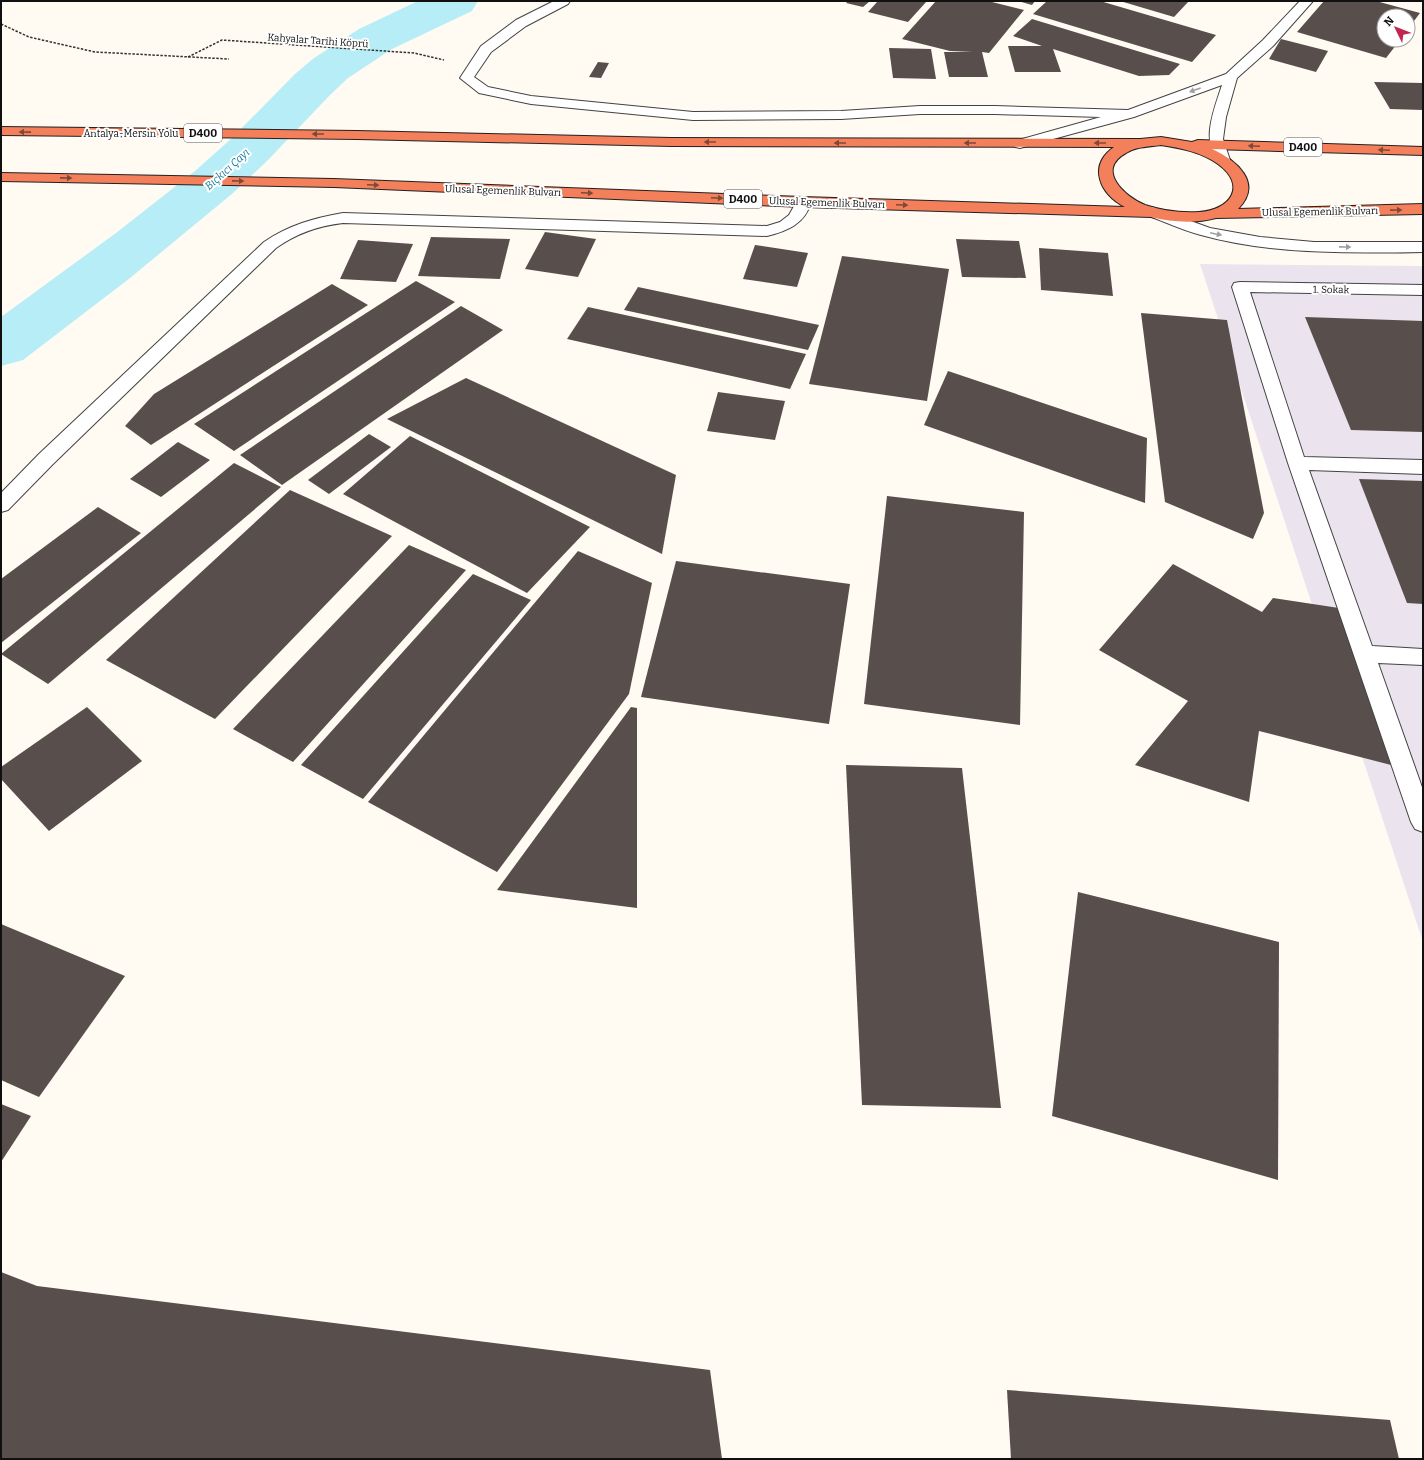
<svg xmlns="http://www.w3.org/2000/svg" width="1424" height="1460" viewBox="0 0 1424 1460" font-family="Bitter,serif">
  <rect width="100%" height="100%" fill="#fffaf2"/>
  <path fill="#ebe4ee" d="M1200 264 1423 266V942Z"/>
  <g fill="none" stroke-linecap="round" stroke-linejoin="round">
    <path fill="#b7edf6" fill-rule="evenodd" d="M418 1H478L472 11 392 49 348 78 330 95 268 160 233 193 130 278 23 360 1 366V317L116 233 195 171 232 138 295 74 314 58 359 29Z"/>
  </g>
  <g fill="#584e4c">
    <path d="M848 1H870L863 7 846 3Z"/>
    <path d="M878 1H927L908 22 868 12Z"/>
    <path d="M936 1H988L1024 10 989 53 982 52 988 77H949L944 52H973L950 51 902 39Z"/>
    <path d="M1018 1H1035L1032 5Z"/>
    <path d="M1047 1H1100L1216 35 1192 62 1033 14Z"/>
    <path d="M1120 1H1189L1174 17Z"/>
    <path d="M1324 1H1376L1420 13 1408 29V16H1384V40H1400L1386 58 1297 32Z"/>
    <path d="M1032 19 1180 64 1169 75 1139 76 1053 49 1061 72H1015L1008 46H1042L1013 36Z"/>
    <path d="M1281 39 1328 51 1316 72 1269 59Z"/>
    <path d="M889 48 931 49 936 79 893 78Z"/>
    <path d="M598 62 609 63 601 78 589 77Z"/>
    <path d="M1374 82 1423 83V110L1390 109Z"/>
    <path d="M545 232 596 239 578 277 525 269Z"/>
    <path d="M431 237 510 239 500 279 418 276Z"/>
    <path d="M956 239 1019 241 1026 278 962 277Z"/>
    <path d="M358 240 413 244 396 282 340 279Z"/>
    <path d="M755 245 808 253 797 287 743 279Z"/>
    <path d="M1039 248 1108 253 1113 296 1041 290Z"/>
    <path d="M842 256 949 269 927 401 809 384Z"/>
    <path d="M416 281 455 302 234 451 194 424Z"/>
    <path d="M332 284 368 305 151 445 125 426 154 394Z"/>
    <path d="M638 287 819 325 808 350 624 310Z"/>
    <path d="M461 306 503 330 282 485 240 455Z"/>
    <path d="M588 307 806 354 790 389 567 339Z"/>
    <path d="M1141 313 1227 320 1264 513 1253 539 1165 502Z"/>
    <path d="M1305 317 1423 321V432L1351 430Z"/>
    <path d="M948 371 1147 438 1145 503 924 425Z"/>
    <path d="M466 378 676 475 662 554 387 419Z"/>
    <path d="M718 392 785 401 775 440 707 431Z"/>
    <path d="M369 434 391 447 329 494 308 480Z"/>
    <path d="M410 436 590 527 527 593 343 494Z"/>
    <path d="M178 442 210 460 161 497 130 479Z"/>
    <path d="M234 463 281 487 48 684 1 654Z"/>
    <path d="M1359 479 1423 481V604L1407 603Z"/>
    <path d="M290 490 392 536 215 719 106 660Z"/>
    <path d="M887 496 1024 512 1020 725 864 704Z"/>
    <path d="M98 507 141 533 1 643V579Z"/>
    <path d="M409 545 466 570 293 762 233 729Z"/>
    <path d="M578 551 652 583 629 694 497 872 368 802Z"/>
    <path d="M676 561 850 584 829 724 641 697Z"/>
    <path d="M1173 564 1262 612 1273 598 1339 608 1395 766 1259 731 1249 802 1135 765 1188 701 1099 650Z"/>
    <path d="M473 574 531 600 363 799 301 765Z"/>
    <path d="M87 707 142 761 49 831 1 779V767Z"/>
    <path d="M631 707 637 708V908L497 890Z"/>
    <path d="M846 765 962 768 1001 1108 862 1105Z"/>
    <path d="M1078 892 1279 942 1278 1180 1052 1116Z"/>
    <path d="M1 924 125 976 39 1097 1 1080Z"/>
    <path d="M1 1104 31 1116 1 1162Z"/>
    <path d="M1 1272 37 1286 710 1370 722 1459H1Z"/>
    <path d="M1007 1390 1390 1420 1399 1459H1011Z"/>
  </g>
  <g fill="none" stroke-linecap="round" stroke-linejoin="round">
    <g stroke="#434343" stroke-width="2">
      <g id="minor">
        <path d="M554 1H570L568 4 526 26 491 52 474 77 488 87 531 96 693 112 841 111 920 106H995L1128 110 1226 74 1263 40 1300 1H1313L1273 46 1237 78 1226 117 1223 139 1230 160 1228 163 1223 164 1218 163C1201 139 1214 110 1222 85L1134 117 1020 148 1015 147 1013 144 1015 141 1101 117 995 114H920L841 119 693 120 531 104 479 93 460 78 481 46 516 20Z"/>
        <path d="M803 197 808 199 811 202C805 224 787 231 767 236L343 223C318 226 297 233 276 248L53 464 8 510 1 512V493L39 454 264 242C289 225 314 218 343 213L767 226 780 222 789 215 798 199Z"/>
        <path d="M1152 207 1210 228 1260 237 1314 242H1423V252C1349 253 1273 255 1201 235 1182 230 1165 222 1147 215L1144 212 1147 209Z"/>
        <path d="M1240 282 1423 285V295L1250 292 1304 457 1423 460V474L1309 470 1372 646 1423 649V665L1378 663 1423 790V832L1415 829 1411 822 1288 463 1232 287 1234 283Z"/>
      </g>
    </g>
    <g stroke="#212121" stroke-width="2">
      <path id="highway" d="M1 127 357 131 671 138 1140 139 1161 137 1192 142 1198 140 1423 147V155L1212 149C1236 160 1264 183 1238 209L1423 204V214L1216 218C1194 224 1172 222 1151 217L803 207 334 187 1 181V173L334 179 803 197 1125 207C1100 194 1087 166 1114 147L671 146 357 139 1 135ZM1161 145C1181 148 1201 152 1218 164 1248 186 1230 210 1199 212 1181 213 1163 211 1145 205 1125 197 1095 170 1126 153 1137 146 1149 147 1161 145Z"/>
    </g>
    <g stroke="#323232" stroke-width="1.5" stroke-dasharray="2.5 1.5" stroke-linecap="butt">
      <path d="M1 24 29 37 95 52 229 59"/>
      <path d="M188 57 222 40 414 53 444 60"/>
    </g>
    <use href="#minor" fill="#fff" fill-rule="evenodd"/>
    <use href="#highway" fill="#f47f5b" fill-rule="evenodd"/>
  </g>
  <defs><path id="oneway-solid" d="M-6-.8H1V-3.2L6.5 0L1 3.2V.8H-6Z"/></defs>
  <g fill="#9f9f9f">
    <use href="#oneway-solid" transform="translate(1195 90) rotate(160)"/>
    <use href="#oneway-solid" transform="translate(1216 234) rotate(12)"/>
    <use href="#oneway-solid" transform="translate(1345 247) rotate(1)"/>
  </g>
  <g fill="#824836">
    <use href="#oneway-solid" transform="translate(25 132) rotate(-179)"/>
    <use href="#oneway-solid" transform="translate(318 134) rotate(-180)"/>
    <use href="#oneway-solid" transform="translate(710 142) rotate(-180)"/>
    <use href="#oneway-solid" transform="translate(840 143) rotate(-180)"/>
    <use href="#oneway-solid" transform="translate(970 143) rotate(-180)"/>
    <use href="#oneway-solid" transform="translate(1100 143) rotate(180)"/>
    <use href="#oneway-solid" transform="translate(1254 146) rotate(-178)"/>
    <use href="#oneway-solid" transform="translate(1384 150) rotate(-178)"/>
    <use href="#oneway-solid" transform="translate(66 178) rotate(1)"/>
    <use href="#oneway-solid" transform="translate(238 181) rotate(1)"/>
    <use href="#oneway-solid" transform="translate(373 185) rotate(2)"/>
    <use href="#oneway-solid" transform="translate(587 193) rotate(2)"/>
    <use href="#oneway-solid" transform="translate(717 198) rotate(2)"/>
    <use href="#oneway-solid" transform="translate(902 205) rotate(2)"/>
    <use href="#oneway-solid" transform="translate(1396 210) rotate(-1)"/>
  </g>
  <g text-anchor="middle" stroke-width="4" stroke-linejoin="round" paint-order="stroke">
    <g font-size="10" fill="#101010" stroke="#fff">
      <text transform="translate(318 40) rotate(4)" y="4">Kahyalar Tarihi Köprü</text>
      <text x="131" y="137">Antalya-Mersin Yolu</text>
      <text transform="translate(503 190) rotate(2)" y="4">Ulusal Egemenlik Bulvarı</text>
      <text transform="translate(827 202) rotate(2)" y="4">Ulusal Egemenlik Bulvarı</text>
      <text transform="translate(1320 211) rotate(-1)" y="4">Ulusal Egemenlik Bulvarı</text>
      <text transform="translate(1331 289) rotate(1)" y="4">1. Sokak</text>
    </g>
    <g fill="#fff" stroke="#585858" stroke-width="1">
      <rect x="184" y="124" width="38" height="18" rx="3"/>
      <rect x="1284" y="138" width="38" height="18" rx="3"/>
      <rect x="724" y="190" width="38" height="18" rx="3"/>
    </g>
    <g font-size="11" font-weight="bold" fill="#101010">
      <text x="203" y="137">D400</text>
      <text x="1303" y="151">D400</text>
      <text x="743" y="203">D400</text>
    </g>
    <g font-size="11" font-style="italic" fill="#177f9c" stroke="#fff">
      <text transform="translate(227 169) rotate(-42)" y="4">Bıçkıcı Çayı</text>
    </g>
  </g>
  <rect width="1424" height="1460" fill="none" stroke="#101010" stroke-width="4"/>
  <g transform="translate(1396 28) rotate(313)"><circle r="19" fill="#ffffff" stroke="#9f9f9f"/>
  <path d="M0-3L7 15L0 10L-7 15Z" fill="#c12650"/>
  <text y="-6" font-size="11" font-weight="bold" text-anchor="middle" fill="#101010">N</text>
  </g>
</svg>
